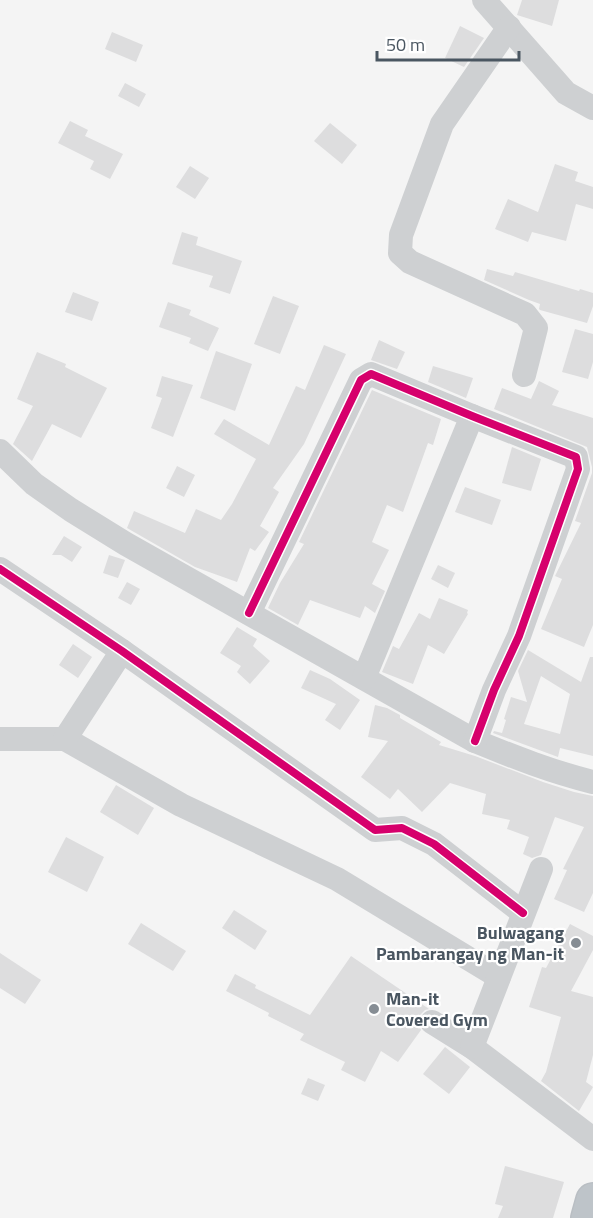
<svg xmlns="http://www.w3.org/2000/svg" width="593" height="1218" viewBox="0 0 593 1218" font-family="'Titillium Web',sans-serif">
  <rect width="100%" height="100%" fill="#f4f4f4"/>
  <g fill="#ddddde" fill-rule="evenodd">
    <path d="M522 0H559L552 26 517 15Z"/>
    <path d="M460 26 484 38 464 67 445 58Z"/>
    <path d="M112 32 143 45 136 62 105 49Z"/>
    <path d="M125 83 146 94 139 107 118 96Z"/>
    <path d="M70 121 88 130 85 136 123 154 110 179 90 169 94 161 58 143Z"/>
    <path d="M330 123 357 145 342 164 314 141Z"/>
    <path d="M555 164 578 172 575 181 593 187V209L576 204 566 241 532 232 528 242 495 229 508 199 538 212Z"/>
    <path d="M190 166 209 178 195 199 176 187Z"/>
    <path d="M182 232 198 237 196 245 242 261 230 294 209 287 213 276 172 264Z"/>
    <path d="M487 269 513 276 515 272 579 291 580 289 593 293V306L587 323 540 310 539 309 540 304 529 300 484 280Z"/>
    <path d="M73 292 99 302 92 321 65 312Z"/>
    <path d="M273 296 299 306 280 354 254 344Z"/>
    <path d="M168 302 191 310 189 315 219 328 208 351 189 343 191 338 159 327Z"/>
    <path d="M575 329 593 334V362L588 379 562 372Z"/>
    <path d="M379 340 405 352 397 369 371 360Z"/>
    <path d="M324 345 346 354 304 444 273 488 279 492 260 526 269 532 255 551 250 548 237 582 195 567 127 528 134 511 185 533 196 509 221 520 232 504 256 459 214 434 224 419 269 445 296 386 305 390Z"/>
    <path d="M216 351 252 364 235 411 200 398Z"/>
    <path d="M37 352 66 364 65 367 107 388 81 438 52 424 32 461 13 444 33 406 17 399Z"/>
    <path d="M433 366 473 378 466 398 428 382Z"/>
    <path d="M162 376 193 385 173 437 151 428 162 398 156 396Z"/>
    <path d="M539 381 559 391 552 405 593 418V625L584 647 541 629 562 579 555 576 581 523 575 521 592 473V467L587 447 494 409 502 388 531 399Z"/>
    <path d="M372 390 441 419 433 445 428 443 403 512 387 505 372 542 389 550 372 584 385 591 375 613 365 606 360 618 310 600 298 625 268 608 280 583 304 544 299 542Z"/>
    <path d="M512 447 541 459 531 491 502 483Z"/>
    <path d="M177 466 195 475 184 497 166 488Z"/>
    <path d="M465 487 501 500 492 525 455 512Z"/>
    <path d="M64 536 82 547 72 562 61 555H52Z"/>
    <path d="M109 555 125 560 118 578 103 573Z"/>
    <path d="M438 565 455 573 448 588 431 579Z"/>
    <path d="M127 582 140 589 131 605 118 598Z"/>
    <path d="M439 598 468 610 467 613 468 614 444 654 428 645 413 684 382 672 393 646 399 649 419 613 430 619Z"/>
    <path d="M237 627 257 639 253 646 270 661 250 684 237 672 241 666 220 653Z"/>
    <path d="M73 644 92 657 78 678 59 665Z"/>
    <path d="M528 650 581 682 590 657H593V756L560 748 558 757 493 733 494 731 502 733 506 720 504 719 511 697 527 702 518 671ZM541 676 570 694 560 734 524 724Z"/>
    <path d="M310 670 330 679 360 700 340 730 325 720 336 704 301 688Z"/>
    <path d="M375 705 387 708 400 715V718L441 742 439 745 475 756 543 782 574 792 593 796V893L584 912 554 899 567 870 563 869 584 827 555 817 541 855 532 858 523 854 529 837 507 829 510 820 482 814 486 794 450 783 422 812 398 789 390 799 361 777 388 741 368 737Z"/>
    <path d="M116 785 154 808 138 835 100 812Z"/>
    <path d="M66 837 104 857 87 892 48 872Z"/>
    <path d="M234 910 267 931 255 950 222 928Z"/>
    <path d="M141 923 186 951 173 971 128 944Z"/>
    <path d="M570 924 593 936V950L571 991 593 997V1055L586 1082 593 1087 579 1111 541 1081 546 1072 561 1017 529 1007 542 967 546 968Z"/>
    <path d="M0 953 41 980 25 1004 0 988Z"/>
    <path d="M351 956 429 1009 425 1010 420 1015 418 1022 421 1030 398 1062 381 1051 365 1082 341 1070 345 1062 300 1040 304 1034 268 1016 269 1013 226 991 235 974 256 985 255 988 310 1015Z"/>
    <path d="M445 1047 470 1067 449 1094 423 1074Z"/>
    <path d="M308 1078 325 1085 318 1101 301 1094Z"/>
    <path d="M505 1166 564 1182 553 1218H498L503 1206 495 1204Z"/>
  </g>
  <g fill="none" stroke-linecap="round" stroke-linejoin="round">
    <g stroke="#b9bec3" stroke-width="36">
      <path id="highway" d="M588 1218 593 1200"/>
    </g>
    <g stroke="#ced0d2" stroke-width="24">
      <path d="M484 0 566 93 593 108"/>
      <path d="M509 27 442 124 401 235 400 253 410 262 525 314 536 328 524 375"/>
      <path d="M0 451 34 484 71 510 126 544 475 741C514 757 552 772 593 782"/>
      <path d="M0 569 122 651 375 830 402 828 434 844 523 913"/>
      <path d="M249 613 361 380 371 374 472 416 576 457 578 469 519 636 494 690 475 741"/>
      <path d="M364 678 472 416"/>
      <path d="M0 739H65L181 805 337 879 499 977"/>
      <path d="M65 739 122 651"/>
      <path d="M432 1022 472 1047 593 1139"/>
      <path d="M472 1047 541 869"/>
    </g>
    <use href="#highway" stroke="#bec4c9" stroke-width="33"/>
    <g stroke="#fff" stroke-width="11">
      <g id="cycleway">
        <path d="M0 569 122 651 375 830 402 828 434 844 523 913"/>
        <path d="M249 613 361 380 371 374 472 416 576 457 578 469 519 636 494 690 475 741"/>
      </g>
    </g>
    <use href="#cycleway" stroke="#d6006c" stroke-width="8"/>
  </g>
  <g fill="#868d94" stroke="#fff" stroke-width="2">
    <circle cx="576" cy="943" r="6"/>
    <circle cx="374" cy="1009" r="6"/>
  </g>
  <g text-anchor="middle" stroke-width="4.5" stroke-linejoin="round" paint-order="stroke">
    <g font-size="18" font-weight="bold" fill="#4a5661" stroke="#fff" text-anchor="end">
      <text x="564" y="939">Bulwagang<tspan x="564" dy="21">Pambarangay ng Man-it</tspan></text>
      <text x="386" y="1005" text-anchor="start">Man-it<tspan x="386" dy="21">Covered Gym</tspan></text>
    </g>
  </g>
  <path d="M377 51v9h142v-9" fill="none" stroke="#4a5661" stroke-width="3"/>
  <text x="386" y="51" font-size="18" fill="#4a5661" stroke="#ffffff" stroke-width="4.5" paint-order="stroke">50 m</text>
</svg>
